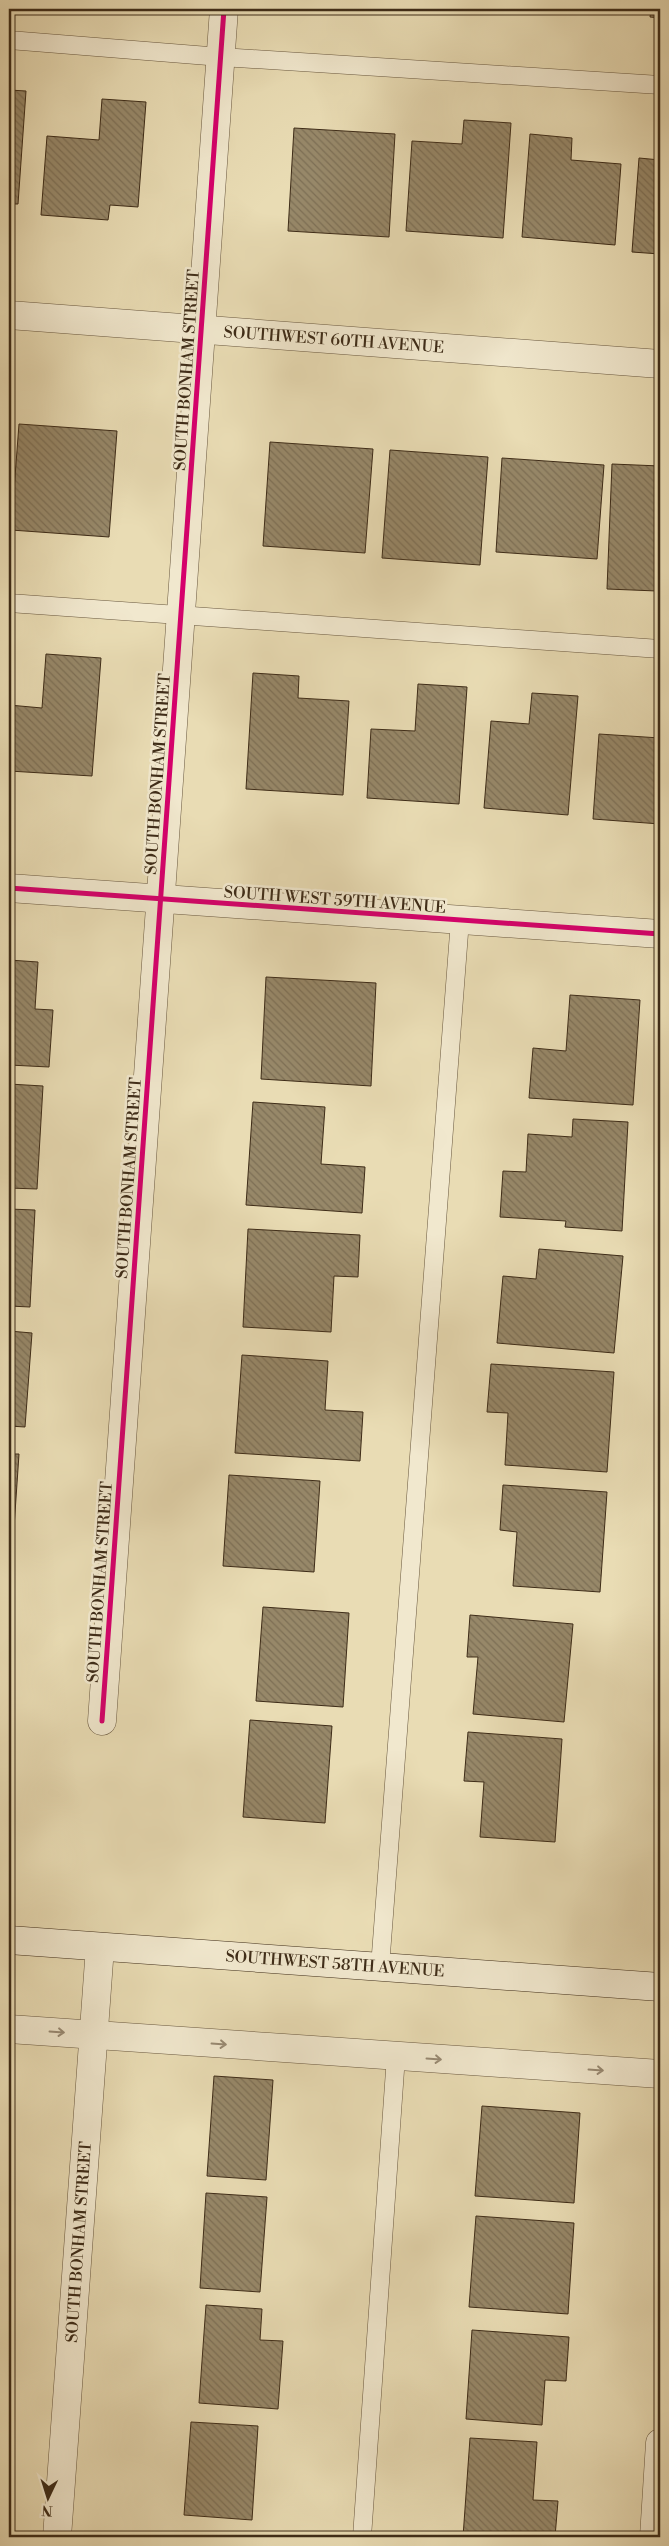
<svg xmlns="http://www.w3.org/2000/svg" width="669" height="2546" viewBox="0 0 669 2546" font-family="'Libre Bodoni',serif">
  <defs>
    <pattern id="building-back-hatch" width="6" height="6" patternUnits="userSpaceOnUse" patternTransform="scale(1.25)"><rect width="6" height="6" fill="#978869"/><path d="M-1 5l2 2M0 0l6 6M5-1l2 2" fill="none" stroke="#7d6f55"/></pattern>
  </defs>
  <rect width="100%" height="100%" fill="#e9dcb4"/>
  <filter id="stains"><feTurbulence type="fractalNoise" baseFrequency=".004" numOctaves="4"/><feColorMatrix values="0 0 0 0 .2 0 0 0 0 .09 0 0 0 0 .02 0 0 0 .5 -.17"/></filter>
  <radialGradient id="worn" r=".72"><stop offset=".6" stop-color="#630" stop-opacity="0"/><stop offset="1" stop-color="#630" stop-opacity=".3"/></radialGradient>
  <g fill="url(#building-back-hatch)" stroke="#3e2c18">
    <path d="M651 9H660V18L650 17Z"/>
    <path d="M9 90 26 91 18 204H9Z"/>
    <path d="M102 99 146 102 138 207 110 205 108 220 41 215 47 136 99 140Z"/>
    <path d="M464 120 511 123 503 238 406 231 412 141 462 144Z"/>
    <path d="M294 128 395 134 389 237 288 231Z"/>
    <path d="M530 134 572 138 571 160 621 164 615 245 522 237Z"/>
    <path d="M639 158 660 160V254L632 252Z"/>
    <path d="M19 424 117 431 109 537 11 530Z"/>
    <path d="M270 442 373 449 365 553 263 546Z"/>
    <path d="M390 450 488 457 480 565 382 558Z"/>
    <path d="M502 458 604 465 597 559 496 552Z"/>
    <path d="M612 464 660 466V575H658L657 591 607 589Z"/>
    <path d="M46 654 101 658 92 776 9 771V705L42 708Z"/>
    <path d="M253 673 299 676 298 698 349 701 343 795 246 789Z"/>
    <path d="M418 684 467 687 459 804 367 798 371 729 415 731Z"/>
    <path d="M532 693 578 696 568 815 484 808 491 721 529 724Z"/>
    <path d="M599 734 660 738V824L593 819Z"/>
    <path d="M9 960 38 962 35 1009 53 1010 49 1067 9 1065Z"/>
    <path d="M266 977 376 983 371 1086 261 1079Z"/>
    <path d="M570 995 640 1000 633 1105 529 1098 533 1048 566 1051Z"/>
    <path d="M9 1084 43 1086 37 1189 9 1188Z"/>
    <path d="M253 1102 325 1107 321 1164 365 1167 362 1213 246 1205Z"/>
    <path d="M573 1119 628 1122 622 1231 565 1227 566 1221 500 1217 503 1171 526 1172 528 1134 572 1137Z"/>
    <path d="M9 1209 35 1210 30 1307 9 1306Z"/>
    <path d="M248 1229 360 1235 358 1277 334 1276 331 1332 243 1327Z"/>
    <path d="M539 1249 623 1256 614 1353 497 1343 503 1276 536 1279Z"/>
    <path d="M9 1331 32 1333 25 1427 9 1426Z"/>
    <path d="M242 1355 328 1361 325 1410 363 1412 360 1461 235 1453Z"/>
    <path d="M491 1364 614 1372 607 1472 505 1465 508 1413 487 1412Z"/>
    <path d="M9 1454H19L12 1557H9Z"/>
    <path d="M229 1475 320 1481 314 1572 223 1566Z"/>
    <path d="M503 1485 607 1492 600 1592 513 1586 517 1532 500 1530Z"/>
    <path d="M263 1607 349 1613 343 1707 256 1701Z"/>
    <path d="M470 1615 573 1624 564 1722 473 1714 478 1657H467Z"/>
    <path d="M250 1720 332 1726 325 1823 243 1817Z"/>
    <path d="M468 1732 562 1739 555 1842 480 1837 484 1782 464 1781Z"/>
    <path d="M214 2076 273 2080 266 2180 207 2176Z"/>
    <path d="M482 2106 580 2113 574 2203 475 2196Z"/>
    <path d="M206 2193 267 2197 260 2292 200 2288Z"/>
    <path d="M476 2216 574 2223 568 2314 469 2307Z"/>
    <path d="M206 2305 262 2309 260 2340 283 2341 278 2409 199 2403Z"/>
    <path d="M472 2330 569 2337 566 2381 545 2380 542 2425 466 2419Z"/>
    <path d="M191 2422 258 2426 252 2520 184 2515Z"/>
    <path d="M470 2438 537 2442 533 2500 558 2501 555 2537H463Z"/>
    <path d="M182 2534 235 2537H182Z"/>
  </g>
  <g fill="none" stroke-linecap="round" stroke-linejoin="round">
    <g stroke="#69583f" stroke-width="19">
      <g id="service">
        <path d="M9 40 221 57 660 85"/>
        <path d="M9 603 660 649"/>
        <path d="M380 1967 460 920"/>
        <path d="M362 2537 396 2056"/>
      </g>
    </g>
    <g stroke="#69583f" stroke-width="29">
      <g id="minor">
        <path d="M9 315 660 364"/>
        <path d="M102 1721 224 9"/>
        <path d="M9 2029 660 2074"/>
        <path d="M654 2537 660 2443"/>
      </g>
    </g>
    <g stroke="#69583f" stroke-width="29">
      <g id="tertiary">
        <path d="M9 888 660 934"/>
        <path d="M57 2537 100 1947"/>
      </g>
    </g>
    <g stroke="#3e2c18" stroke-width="29">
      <path id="secondary" d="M9 1940 660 1987"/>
    </g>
    <use href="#service" stroke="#f1e8ce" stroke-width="18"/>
    <use href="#minor" stroke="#f1e8ce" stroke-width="28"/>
    <use href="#tertiary" stroke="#f1e8ce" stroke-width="28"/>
    <use href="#secondary" stroke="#f1e8ce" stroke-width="28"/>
    <g stroke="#f1e8ce" stroke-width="8">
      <g id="cycleway">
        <path d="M9 888 660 934"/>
        <path d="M102 1721 224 9"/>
      </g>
    </g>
    <use href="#cycleway" stroke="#d6006c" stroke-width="5"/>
  </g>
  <defs><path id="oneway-shaft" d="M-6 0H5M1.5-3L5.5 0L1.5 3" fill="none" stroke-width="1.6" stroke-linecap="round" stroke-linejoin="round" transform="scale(1.25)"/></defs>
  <g stroke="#988a73">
    <use href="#oneway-shaft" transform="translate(57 2032) rotate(4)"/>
    <use href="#oneway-shaft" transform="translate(219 2044) rotate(4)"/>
    <use href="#oneway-shaft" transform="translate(434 2059) rotate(4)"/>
    <use href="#oneway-shaft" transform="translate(596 2070) rotate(4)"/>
  </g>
  <g text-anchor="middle" stroke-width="5" stroke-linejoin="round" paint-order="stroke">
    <g font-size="16" fill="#3e2c18" stroke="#f1e8ce">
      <text transform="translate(334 339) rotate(4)" y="6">SOUTHWEST 60TH AVENUE</text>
      <text transform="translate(186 370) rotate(-86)" y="6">SOUTH BONHAM STREET</text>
      <text transform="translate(157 774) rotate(-86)" y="6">SOUTH BONHAM STREET</text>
      <text transform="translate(335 899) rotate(4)" y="6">SOUTH WEST 59TH AVENUE</text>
      <text transform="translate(128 1178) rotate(-86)" y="6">SOUTH BONHAM STREET</text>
      <text transform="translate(99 1582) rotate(-86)" y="6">SOUTH BONHAM STREET</text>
      <text transform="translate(335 1963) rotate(4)" y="6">SOUTHWEST 58TH AVENUE</text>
      <text transform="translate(78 2242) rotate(-86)" y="6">SOUTH BONHAM STREET</text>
    </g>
  </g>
  <rect width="669" height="2546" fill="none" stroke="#e9dcb4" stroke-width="30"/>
  <rect x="10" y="10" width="649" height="2526" fill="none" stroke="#3e2c18" stroke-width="2.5"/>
  <rect x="15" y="15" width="639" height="2516" fill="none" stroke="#3e2c18"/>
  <g transform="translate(48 2498) rotate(184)" stroke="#f1e8ce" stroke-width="4" paint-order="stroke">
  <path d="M0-4L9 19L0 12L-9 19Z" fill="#3e2c18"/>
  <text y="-8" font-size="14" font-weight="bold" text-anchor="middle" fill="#3e2c18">N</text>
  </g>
  <rect width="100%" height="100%" filter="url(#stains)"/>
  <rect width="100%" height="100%" fill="url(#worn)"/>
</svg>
